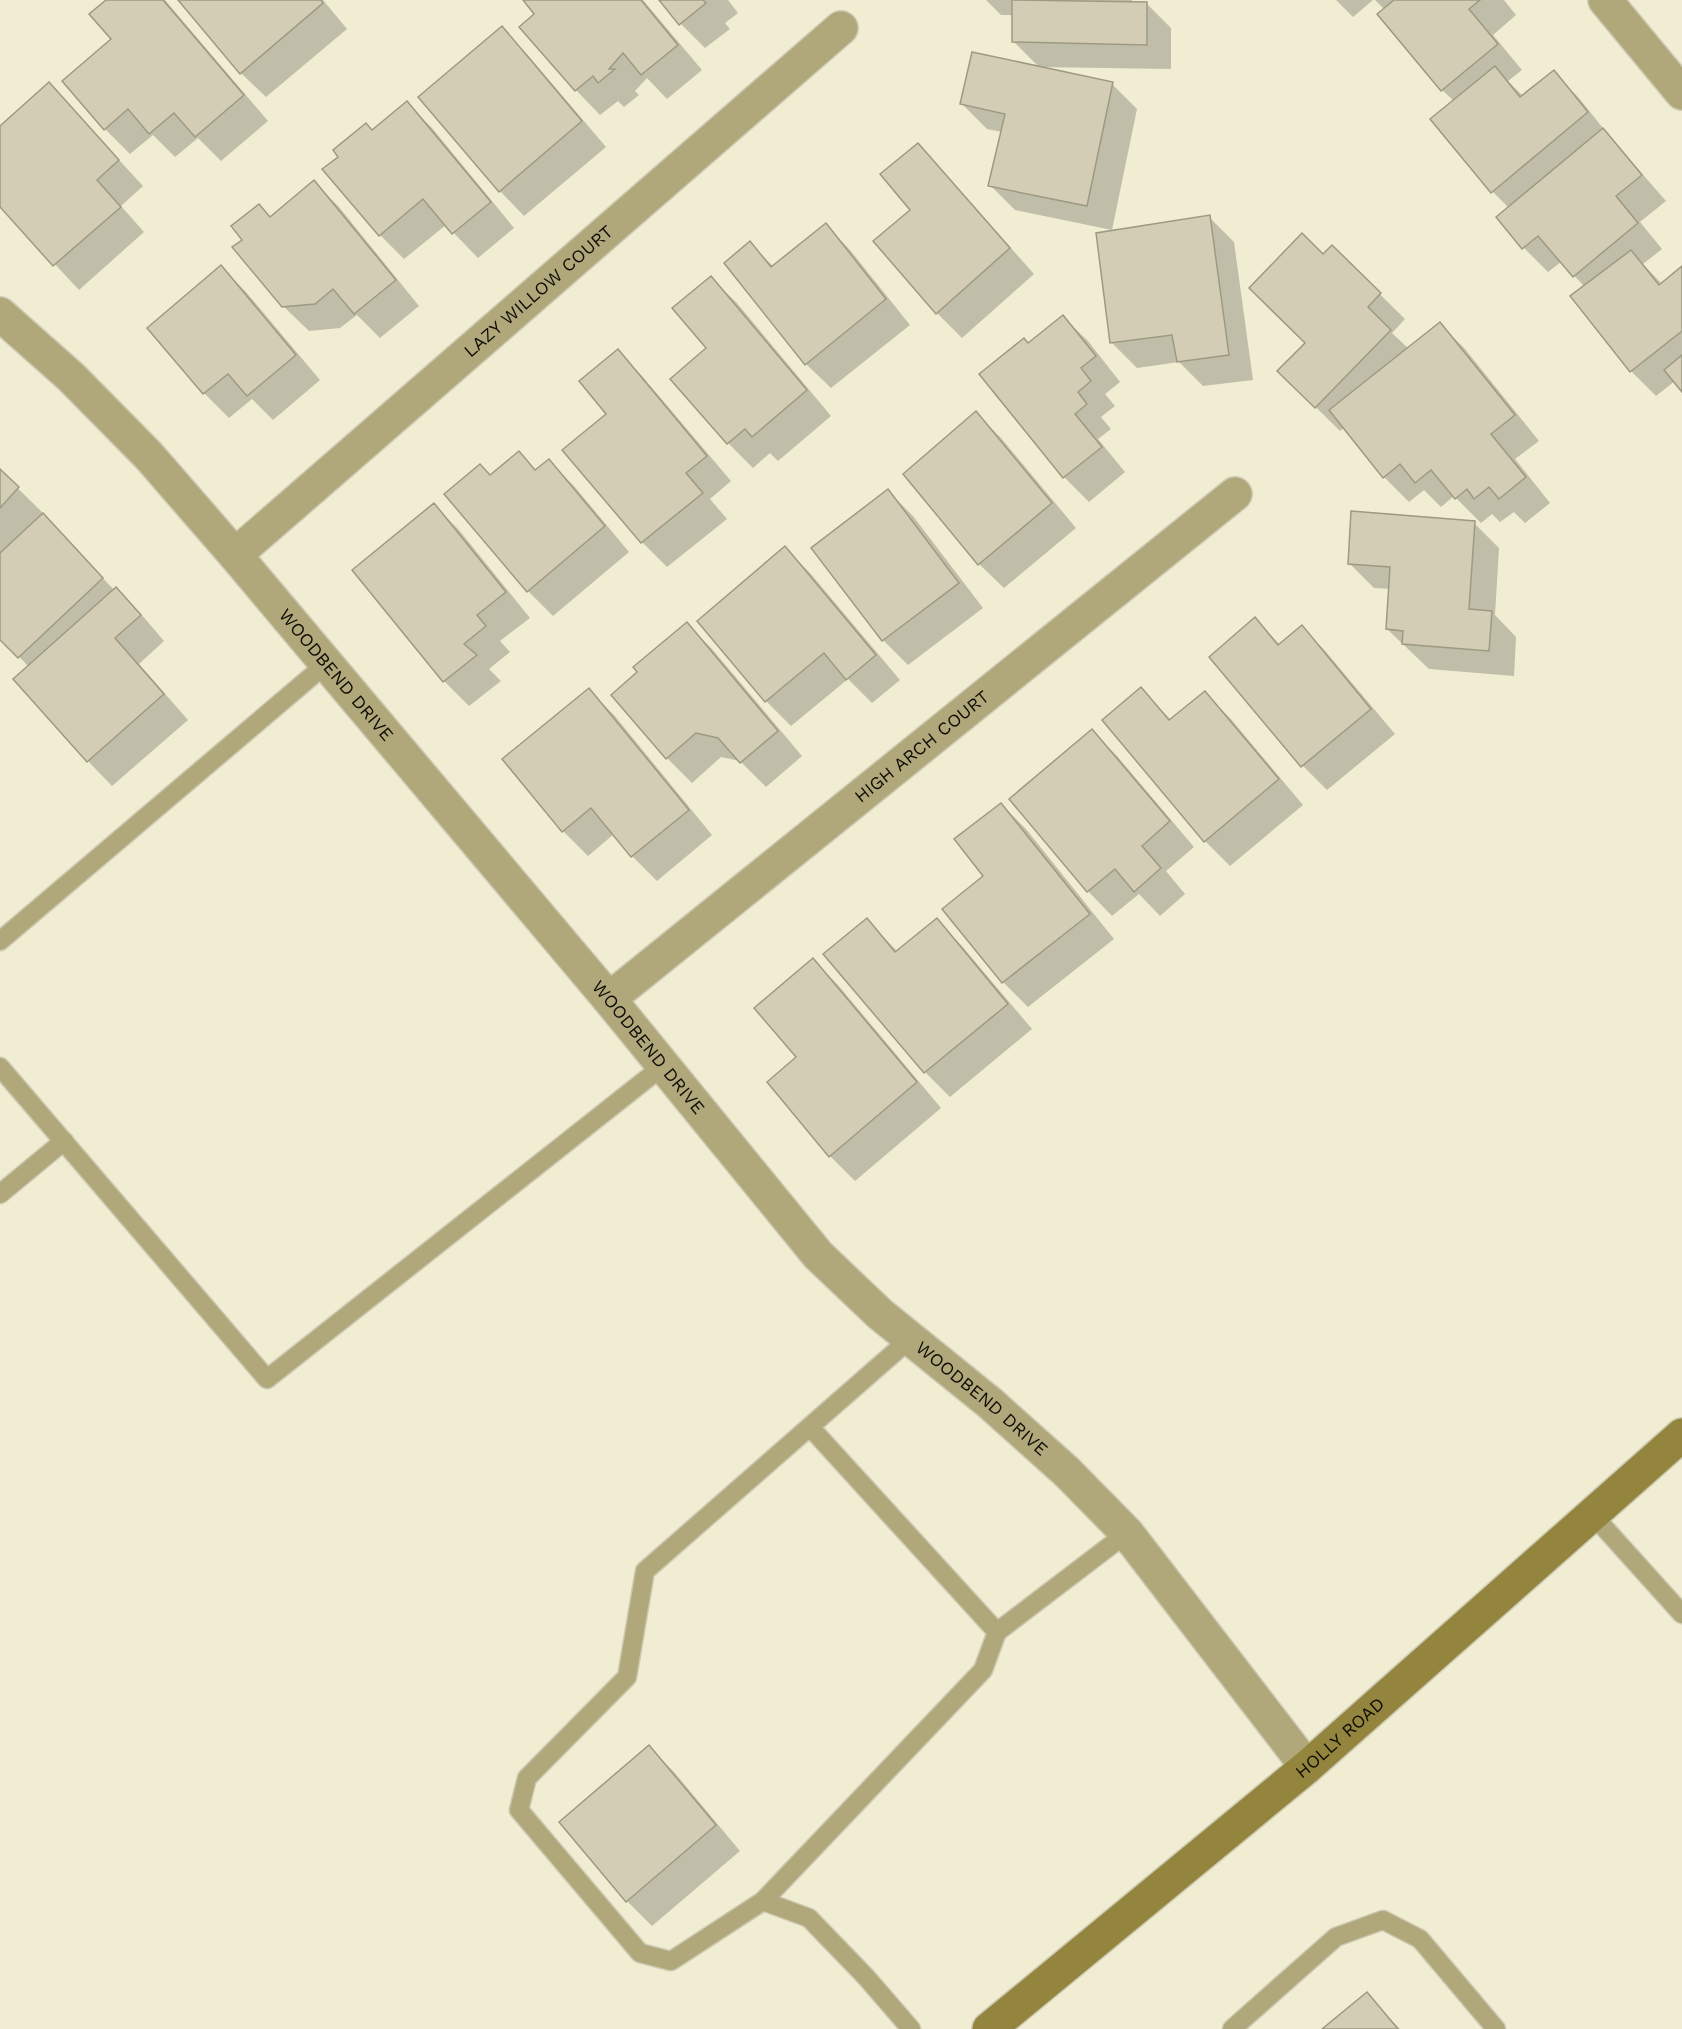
<svg xmlns="http://www.w3.org/2000/svg" width="1682" height="2029" viewBox="0 0 1682 2029" font-family="'Work Sans',sans-serif">
  <rect width="100%" height="100%" fill="#f1edd3"/>
  <g fill="#0003">
    <path d="M109 0H165L268 121 221 161 198 138 175 157 153 135 130 154 105 129 113 39Z"/>
    <path d="M180 0H323L347 29 266 97 241 73Z"/>
    <path d="M524 0H643L702 70 667 99 647 78 635 91 639 95 624 107 618 101 600 115 576 90 536 14Z"/>
    <path d="M661 0H728L738 13 725 23 730 29 705 48 681 24Z"/>
    <path d="M986 0H1132V3H1146L1171 28V69L1039 67 1013 41V15H1001Z"/>
    <path d="M1336 0H1373L1353 17Z"/>
    <path d="M1375 0H1504L1516 15 1493 35 1522 70 1508 81 1523 96 1553 72 1578 97 1611 138 1666 201 1640 222 1662 249 1643 264 1662 284 1682 268V389L1675 381 1656 396 1631 371 1585 287 1561 262 1548 272 1524 248 1509 208 1493 192 1432 119 1454 101 1442 90 1385 10Z"/>
    <path d="M502 28 526 53 606 147 524 216 500 191Z"/>
    <path d="M49 84 143 186 121 206 144 232 79 290 0 205V128Z"/>
    <path d="M1112 84 1137 109 1112 230 1015 210 990 185 1002 132 987 129 962 104Z"/>
    <path d="M407 103 432 128 514 228 478 258 446 225 404 259 380 235 373 132Z"/>
    <path d="M917 145 942 170 1034 274 962 338 937 313 912 210Z"/>
    <path d="M314 182 339 207 419 306 380 338 357 315 340 328 309 331 283 306 244 240Z"/>
    <path d="M1209 217 1234 242 1253 380 1203 386 1179 362 1137 368 1112 343Z"/>
    <path d="M826 225 850 250 910 325 831 388 806 364 750 243 773 266Z"/>
    <path d="M1332 247 1405 319 1392 333 1409 349 1440 324 1465 349 1539 441 1515 459 1550 503 1525 523 1514 512 1500 522 1492 514 1481 523 1454 496 1441 507 1424 490 1409 502 1384 477 1345 427 1340 431 1279 371 1307 343 1323 256Z"/>
    <path d="M221 267 246 292 320 380 273 420 252 399 229 418 204 393 149 328Z"/>
    <path d="M711 278 736 302 831 416 778 461 770 453 753 468 728 443 708 348Z"/>
    <path d="M1063 317 1088 341 1120 382 1105 394 1115 406 1101 417 1111 429 1098 439 1125 472 1089 502 1064 477 1028 345Z"/>
    <path d="M617 351 642 376 731 481 710 499 727 519 667 567 642 542 609 414Z"/>
    <path d="M976 413 1001 438 1076 528 1004 588 979 564Z"/>
    <path d="M519 453 537 471 549 461 574 486 629 552 553 616 528 591 491 477Z"/>
    <path d="M0 471 43 513 42 514 115 591 116 589 141 614 164 641 139 664 188 720 112 786 88 761 15 679 29 667 0 637Z"/>
    <path d="M888 491 913 516 983 608 908 665 883 640Z"/>
    <path d="M434 505 459 530 530 618 500 641 510 652 489 669 501 681 469 706 444 681 354 570Z"/>
    <path d="M1474 523 1499 548 1495 615 1516 637 1514 676 1429 669 1387 629 1390 589 1374 588 1349 563Z"/>
    <path d="M785 548 810 573 900 680 872 703 848 679 791 726 766 701Z"/>
    <path d="M1255 619 1280 645 1302 627 1326 652 1395 734 1327 790 1303 766Z"/>
    <path d="M687 624 712 649 802 756 766 787 740 761 721 757 692 783 667 758Z"/>
    <path d="M1141 689 1171 720 1205 693 1230 718 1303 805 1230 866 1205 841 1104 720Z"/>
    <path d="M589 690 614 715 712 835 657 881 632 856 614 834 588 856 563 831Z"/>
    <path d="M1092 731 1117 756 1194 847 1166 871 1185 894 1160 916 1139 894 1112 916 1088 891Z"/>
    <path d="M1001 804 1026 829 1114 939 1028 1007 1003 982 944 909 985 876Z"/>
    <path d="M867 920 898 952 937 920 961 945 1032 1029 950 1097 925 1072 825 954Z"/>
    <path d="M813 960 838 985 941 1108 855 1181 830 1156 769 1082 798 1058Z"/>
    <path d="M649 1747 674 1772 740 1851 652 1926 627 1901Z"/>
    <path d="M1367 1995 1400 2029H1325Z"/>
  </g>
  <g fill="#d2cdb4" stroke="#9e9a82" stroke-width="1.5">
    <path d="M106 0H163L244 95 195 137 174 113 149 134 128 109 104 130 62 81 111 39 89 14Z"/>
    <path d="M178 0H321L323 3 240 74Z"/>
    <path d="M523 0H641L678 45 641 75 623 53 609 69H615L598 83 593 76 575 91 519 27 534 14Z"/>
    <path d="M659 0H703L706 3 679 25Z"/>
    <path d="M1012 0 1147 2V45L1012 42Z"/>
    <path d="M1394 0H1480L1469 9 1498 44 1441 91 1377 14Z"/>
    <path d="M502 26 582 121 499 192 418 97Z"/>
    <path d="M972 52 1113 82 1087 206 988 186 1005 114 960 104Z"/>
    <path d="M1495 66 1520 97 1554 70 1588 112 1491 193 1430 119Z"/>
    <path d="M49 82 119 160 97 180 121 207 53 266 0 207V126Z"/>
    <path d="M407 101 491 202 452 234 423 199 379 236 322 169 338 157 333 150 366 123 372 130Z"/>
    <path d="M1603 128 1642 175 1616 196 1638 223 1573 277 1538 236 1522 249 1496 217Z"/>
    <path d="M918 143 1010 248 936 314 873 241 910 210 880 174Z"/>
    <path d="M314 180 396 280 354 314 333 289 315 304 282 307 232 247 242 240 231 226 259 204 270 217Z"/>
    <path d="M1210 215 1229 355 1177 362 1172 335 1110 343 1096 233Z"/>
    <path d="M826 223 886 299 805 365 724 263 750 241 771 267Z"/>
    <path d="M1302 233 1323 254 1332 245 1381 293 1368 307 1391 330 1315 408 1277 371 1305 343 1249 288Z"/>
    <path d="M1631 250 1659 285 1682 266V331L1630 372 1570 296Z"/>
    <path d="M221 265 296 355 247 396 228 374 203 394 147 328Z"/>
    <path d="M711 276 807 390 752 437 745 429 727 444 670 379 706 348 672 308Z"/>
    <path d="M1063 315 1096 356 1081 368 1091 381 1078 392 1087 404 1075 414 1102 447 1063 478 979 374 1024 338 1028 343Z"/>
    <path d="M1440 322 1515 415 1491 434 1526 477 1499 499 1489 487 1474 499 1467 489 1455 499 1431 470 1415 483 1400 464 1383 478 1329 410Z"/>
    <path d="M618 349 707 456 686 473 703 493 641 543 562 450 606 414 579 381Z"/>
    <path d="M1682 355V392L1664 370Z"/>
    <path d="M976 411 1052 503 978 565 903 474Z"/>
    <path d="M519 451 535 470 549 459 605 526 527 592 444 494 480 464 490 475Z"/>
    <path d="M0 469 19 487 0 508Z"/>
    <path d="M888 489 959 583 882 641 811 548Z"/>
    <path d="M434 503 506 592 477 615 486 626 464 644 477 655 443 682 352 570Z"/>
    <path d="M1351 511 1475 521 1469 609 1492 611 1489 651 1402 644 1403 631 1386 629 1390 567 1348 564Z"/>
    <path d="M43 513 103 578 18 658 0 640V553Z"/>
    <path d="M785 546 876 655 846 680 824 653 765 702 697 621Z"/>
    <path d="M116 587 141 615 115 638 164 694 87 762 13 679Z"/>
    <path d="M1255 617 1278 645 1302 625 1371 709 1301 767 1209 657Z"/>
    <path d="M687 622 778 731 740 763 718 738 696 733 666 759 611 695 637 672 633 667Z"/>
    <path d="M1141 687 1169 720 1205 691 1279 779 1204 842 1102 720Z"/>
    <path d="M589 688 689 810 631 857 591 808 562 832 502 759Z"/>
    <path d="M1092 729 1170 821 1142 846 1161 868 1134 892 1115 869 1087 892 1009 799Z"/>
    <path d="M1001 803 1090 914 1002 983 942 909 983 876 954 839Z"/>
    <path d="M867 918 895 952 937 918 1008 1004 924 1073 823 954Z"/>
    <path d="M813 958 917 1082 829 1157 767 1082 796 1057 754 1008Z"/>
    <path d="M649 1745 716 1825 626 1902 559 1822Z"/>
    <path d="M1367 1992 1398 2029H1322Z"/>
  </g>
  <g fill="none" stroke-linecap="round" stroke-linejoin="round">
    <g stroke="#cdc9b2" stroke-width="21">
      <g id="service">
        <path d="M0 941 326 664"/>
        <path d="M0 1067 267 1379 663 1066"/>
        <path d="M0 1194 64 1141"/>
        <path d="M1592 1514 1682 1614"/>
        <path d="M997 1632 1127 1533"/>
        <path d="M763 1901 983 1670 997 1632 810 1427"/>
        <path d="M911 2029 866 1977 809 1918 763 1901 671 1961 640 1953 519 1810 527 1778 627 1677 645 1571 911 1338"/>
        <path d="M1232 2029 1336 1937 1383 1920 1420 1939 1496 2029"/>
      </g>
    </g>
    <g stroke="#cdc9b2" stroke-width="36">
      <g id="minor">
        <path d="M1605 0 1682 93"/>
        <path id="s1" d="M0 314 71 377 149 456 235 555 609 999 818 1255 880 1314 990 1403 1067 1472 1127 1533 1307 1767"/>
        <path id="s2" d="M235 555 841 28"/>
        <path id="s3" d="M609 999 1235 494"/>
      </g>
    </g>
    <g stroke="#cdc9b2" stroke-width="36">
      <g id="secondary">
        <path id="s4" d="M989 2029 1307 1767 1682 1435"/>
      </g>
    </g>
    <use href="#service" stroke="#b0a77a" stroke-width="18"/>
    <use href="#minor" stroke="#b0a77a" stroke-width="33"/>
    <use href="#secondary" stroke="#93853e" stroke-width="33"/>
  </g>
  <g text-anchor="middle" stroke-width="4.5" stroke-linejoin="round" paint-order="stroke">
    <g font-size="18" fill="#0e0c05" stroke="#fff">
      <text dy="6" stroke="none"><textPath href="#s2" startOffset="402">LAZY WILLOW COURT</textPath></text>
      <text dy="6" stroke="none"><textPath href="#s1" startOffset="494">WOODBEND DRIVE</textPath></text>
      <text dy="6" stroke="none"><textPath href="#s3" startOffset="402">HIGH ARCH COURT</textPath></text>
      <text dy="6" stroke="none"><textPath href="#s1" startOffset="980">WOODBEND DRIVE</textPath></text>
      <text dy="6" stroke="none"><textPath href="#s1" startOffset="1466">WOODBEND DRIVE</textPath></text>
      <text dy="6" stroke="none"><textPath href="#s4" startOffset="456">HOLLY ROAD</textPath></text>
    </g>
  </g>
</svg>
